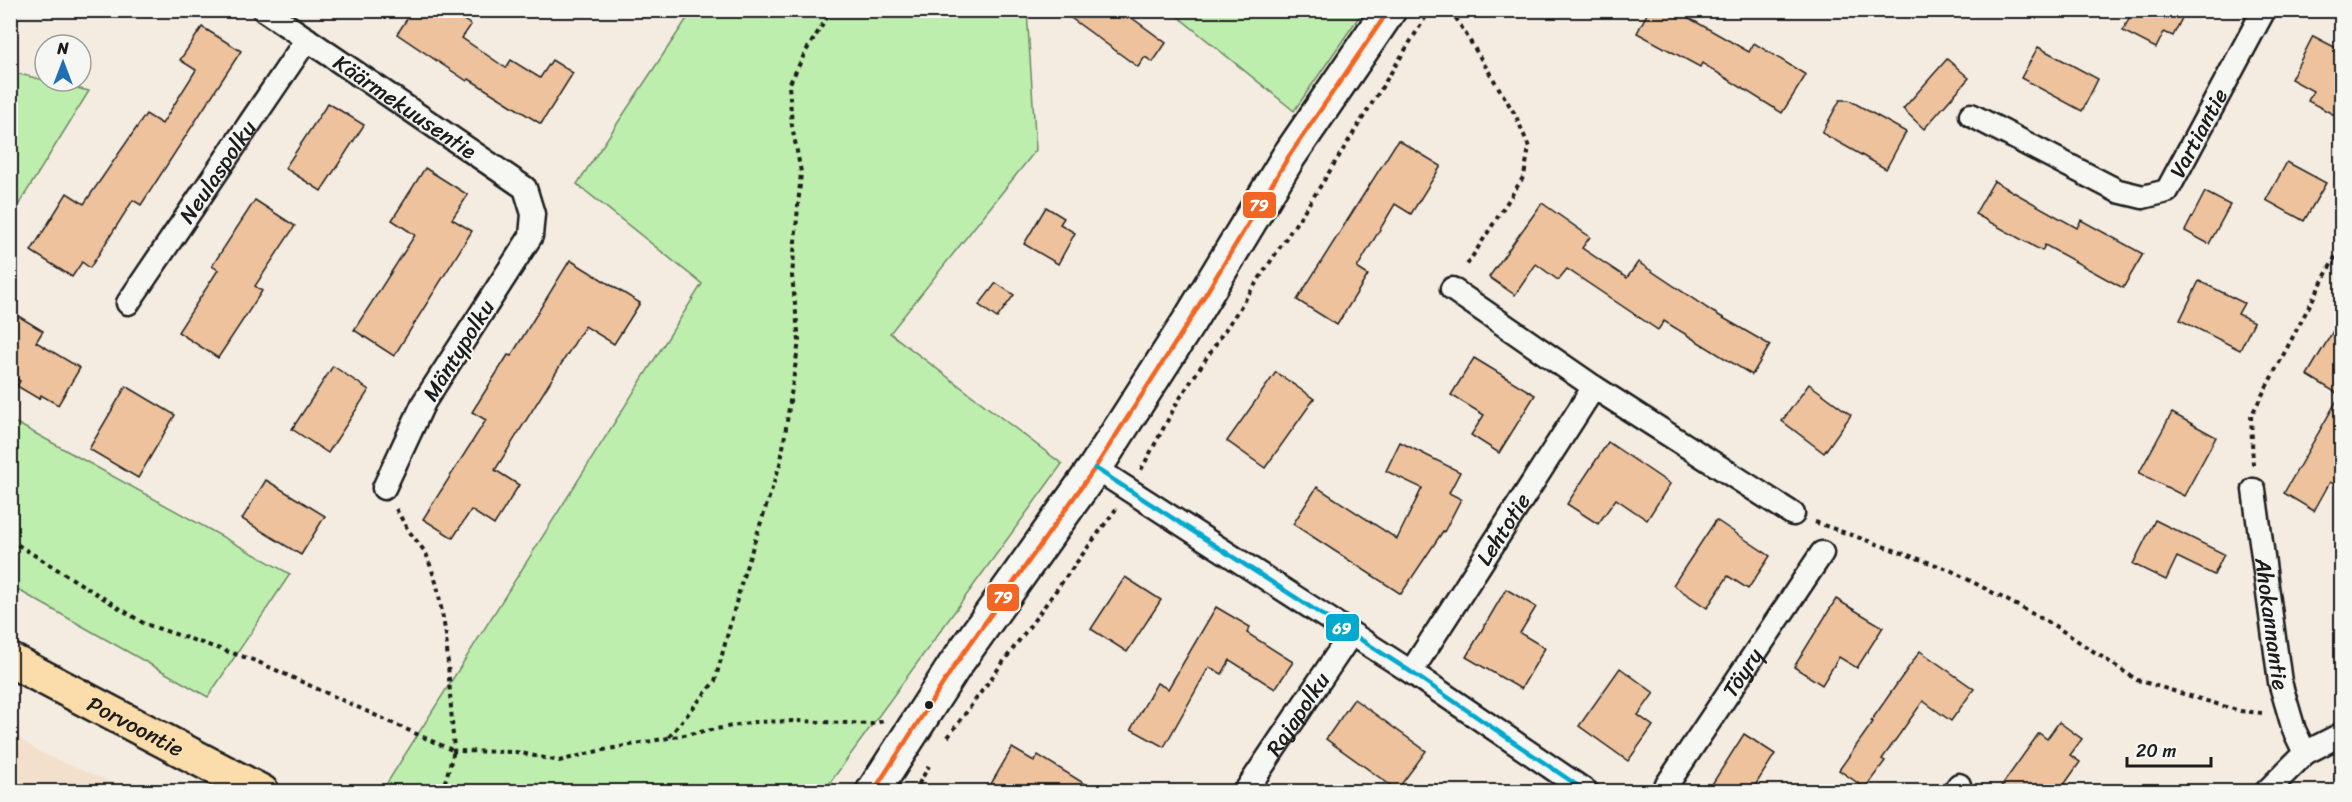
<svg xmlns="http://www.w3.org/2000/svg" width="2352" height="802" viewBox="0 0 2352 802" font-family="Sriracha,sans-serif">
  <rect width="100%" height="100%" fill="#f4ece1"/>
  <filter id="ink" filterUnits="userSpaceOnUse"><feTurbulence type="fractalNoise" baseFrequency=".0167" numOctaves="2"/><feDisplacementMap in="SourceGraphic" scale="12" xChannelSelector="R" yChannelSelector="G"/><feConvolveMatrix kernelMatrix="1 2 1 2 8 2 1 2 1" color-interpolation-filters="sRGB"/></filter>
  <g filter="url(#ink)">
    <path fill="#f2dfcc" d="M10 732 41 753 131 791H11Z"/>
    <g fill="#bdeead" stroke="#6c8564" stroke-width="1.5">
      <path d="M692 11H1027L1036 150 890 333 1062 464 824 791H382L702 284 577 184Z"/>
      <path d="M1171 11H1363L1294 111Z"/>
      <path d="M11 72 89 91 11 217 10 72Z"/>
      <path d="M11 420 290 574 208 697 11 586Z"/>
    </g>
    <g fill="#edc29c" stroke="#1c1c1c" stroke-width="1.5">
      <path d="M413 10H449L471 25 462 38 506 68 511 60 540 78 552 60 573 73 541 124 469 79 467 81 397 34Z"/>
      <path d="M1060 10H1121L1166 43 1153 62 1145 57 1138 67Z"/>
      <path d="M1649 10H1675L1749 52 1754 43 1806 75 1782 113 1702 63 1700 67 1637 33Z"/>
      <path d="M2119 10H2186L2173 36 2164 32 2156 48 2123 31 2130 16Z"/>
      <path d="M202 27 241 51 141 205 133 200 90 268 82 262 72 277 31 251 67 193 84 204 146 114 162 124 196 70 180 60Z"/>
      <path d="M2313 36 2342 51V119L2308 101 2313 91 2291 79Z"/>
      <path d="M2038 47 2098 79 2082 111 2021 78Z"/>
      <path d="M1947 59 1969 78 1924 129 1903 109Z"/>
      <path d="M1840 100H1849L1906 132 1886 169 1822 133Z"/>
      <path d="M328 103 364 125 321 191 285 168Z"/>
      <path d="M1398 140 1441 166 1411 214 1395 204 1357 268 1368 275 1337 325 1297 300Z"/>
      <path d="M2287 162 2326 183 2304 221 2266 200Z"/>
      <path d="M425 168 468 195 452 219 472 231 394 356 354 330 415 235 392 220Z"/>
      <path d="M1994 181 2077 228 2081 220 2143 254 2123 288 2045 245 2042 251 1975 214Z"/>
      <path d="M2205 192 2230 205 2209 244 2185 231Z"/>
      <path d="M255 200 295 226 255 286 262 291 218 358 178 332 218 270 212 266Z"/>
      <path d="M1542 203 1590 237 1582 248 1627 278 1638 262 1713 312 1770 345 1752 375 1664 321 1658 330 1567 269 1558 280 1536 264 1515 295 1489 277Z"/>
      <path d="M1046 207 1064 218 1060 224 1075 233 1058 264 1024 244Z"/>
      <path d="M570 260 640 303 614 344 585 326 495 470 519 485 494 525 471 510 453 538 423 519 486 420 472 412 508 355 511 356Z"/>
      <path d="M2199 281 2244 303 2238 314 2254 322 2240 350 2180 320Z"/>
      <path d="M996 283 1014 295 997 318 979 305Z"/>
      <path d="M10 311 43 331 36 342 80 368 58 405 41 395 39 399 17 386 20 381 10 375Z"/>
      <path d="M2342 316V489L2330 482 2314 511 2284 493 2340 395 2307 375Z"/>
      <path d="M1474 358 1535 395 1499 453 1471 435 1484 415 1451 395Z"/>
      <path d="M333 366 369 390 328 453 292 429Z"/>
      <path d="M1276 372 1314 399 1265 468 1227 441Z"/>
      <path d="M1809 384 1851 415 1824 453 1782 421Z"/>
      <path d="M126 386 175 415 138 478 89 449Z"/>
      <path d="M2172 413 2216 437 2184 496 2139 473Z"/>
      <path d="M1400 442 1460 472 1449 493 1461 499 1444 532 1443 531 1401 594 1293 524 1317 487 1397 539 1422 488 1386 471Z"/>
      <path d="M1608 442 1670 484 1647 520 1616 499 1598 524 1567 504Z"/>
      <path d="M266 480 325 516 301 555 242 519Z"/>
      <path d="M1716 520 1770 556 1748 589 1728 576 1707 608 1673 585Z"/>
      <path d="M2155 520 2224 554 2214 575 2177 557 2166 580 2133 564Z"/>
      <path d="M1125 577 1161 600 1127 652 1091 629Z"/>
      <path d="M1506 589 1536 607 1520 633 1545 648 1521 689 1466 657Z"/>
      <path d="M1836 599 1883 627 1857 668 1839 657 1822 685 1794 667Z"/>
      <path d="M1216 607 1250 627 1247 633 1293 662 1275 689 1230 660 1222 674 1209 667 1164 747 1131 729 1157 683 1168 689Z"/>
      <path d="M1920 651 1974 689 1951 721 1923 701 1882 759 1885 761 1865 788 1839 770 1873 722 1871 721Z"/>
      <path d="M1620 668 1654 693 1638 715 1653 726 1628 761 1579 726Z"/>
      <path d="M1354 699 1426 751 1397 790 1326 739Z"/>
      <path d="M2059 722 2082 739 2070 755 2080 762 2059 792H1997L2039 733 2047 739Z"/>
      <path d="M1744 734 1775 754 1751 792H1707Z"/>
      <path d="M1012 748 1034 761 1038 755 1098 792H1003L991 784Z"/>
    </g>
    <g fill="none" stroke-linecap="round" stroke-linejoin="round">
      <g stroke="#1c1c1c" stroke-width="27">
        <g id="minor">
          <path id="s1" d="M264 10 525 188 533 214 531 236 424 402 384 488"/>
          <path id="s2" d="M1971 115 2118 191 2143 197 2167 191 2264 10"/>
          <path d="M1452 289 1594 387 1793 514"/>
          <path id="s3" d="M128 303 307 39"/>
          <path d="M1095 468 1411 672 1587 792"/>
          <path id="s4" d="M2254 490 2280 682 2294 730 2305 753"/>
          <path id="s5" d="M1411 672 1594 387"/>
          <path id="s6" d="M1245 792 1351 634"/>
          <path id="s7" d="M1662 792 1822 553"/>
          <path d="M1954 792 1959 785"/>
          <path d="M2266 792 2305 753 2342 734"/>
        </g>
      </g>
      <g stroke="#1c1c1c" stroke-width="38">
        <path id="secondary" d="M873 792 955 665 1095 468 1190 320 1289 156 1389 10"/>
      </g>
      <g stroke="#1c1c1c" stroke-width="38">
        <g id="primary">
          <path id="s8" d="M10 660 262 792"/>
        </g>
      </g>
      <g stroke="#1c1c1c" stroke-width="4" stroke-dasharray="4.5 4.5" stroke-linecap="butt">
        <path d="M1451 10 1516 116 1529 147 1524 176 1465 268"/>
        <path d="M2253 465 2251 416 2342 244"/>
        <path d="M1141 470 1178 401 1318 190 1430 10"/>
        <path d="M396 509 408 530 426 553 437 585 446 635 454 751 516 752 559 761 598 751 754 722 798 721 872 724 883 721"/>
        <path d="M1815 522 1950 570 2052 624 2137 680 2240 711 2262 713"/>
        <path d="M10 540 145 624 256 661 454 751 442 792"/>
        <path d="M669 737 715 681 743 577 781 461 799 341 792 276 801 172 792 126 789 85 806 51 832 10"/>
        <path d="M948 737 1116 509"/>
        <path d="M914 792 929 766"/>
      </g>
      <use href="#minor" stroke="#f6f6f2" stroke-width="22"/>
      <use href="#secondary" stroke="#f6f6f2" stroke-width="33"/>
      <use href="#primary" stroke="#faddab" stroke-width="33"/>
      <g stroke="#f6f6f2" stroke-width="9">
        <path id="bus-1" d="M873 792 955 665 1095 468 1190 320 1289 156 1389 10"/>
      </g>
      <g stroke="#f6f6f2" stroke-width="9">
        <path id="bus-2" d="M1095 468 1411 672 1587 792"/>
      </g>
      <use href="#bus-1" stroke="#f26522" stroke-width="4.5"/>
      <use href="#bus-2" stroke="#00a9ce" stroke-width="4.5"/>
    </g>
  </g>
  <circle fill="#1c1c1c" stroke="#f6f6f2" stroke-width="2" cx="929" cy="705" r="5"/>
  <g text-anchor="middle" stroke-width="4.5" stroke-linejoin="round" paint-order="stroke">
    <g font-size="22" fill="#1c1c1c" stroke="#f6f6f2">
      <text dy="8" stroke="none"><textPath href="#s1" startOffset="171">Käärmekuusentie</textPath></text>
      <text dy="8" stroke="none"><textPath href="#s2" startOffset="282">Vartiantie</textPath></text>
      <text dy="8" stroke="none"><textPath href="#s3" startOffset="159">Neulaspolku</textPath></text>
      <text transform="translate(458 350) rotate(-58)" y="8">Mäntypolku</text>
      <text dy="8" stroke="none"><textPath href="#s5" startOffset="170">Lehtotie</textPath></text>
      <text dy="8" stroke="none"><textPath href="#s4" startOffset="135">Ahokannantie</textPath></text>
      <text dy="8" stroke="none"><textPath href="#s7" startOffset="144">Töyry</textPath></text>
      <text dy="8" stroke="none"><textPath href="#s6" startOffset="94">Rajapolku</textPath></text>
      <text dy="8" stroke="none"><textPath href="#s8" startOffset="142">Porvoontie</textPath></text>
    </g>
  </g>
  <g stroke="#f6f6f2" stroke-width="2">
    <rect x="1242" y="191" width="35" height="28" rx="6" fill="#f26522"/>
    <rect x="986" y="583" width="34" height="29" rx="6" fill="#f26522"/>
    <rect x="1325" y="613" width="35" height="29" rx="6" fill="#00a9ce"/>
  </g>
  <g font-size="16" text-anchor="middle" font-weight="bold" fill="#fff">
    <text x="1259" y="211">79</text>
    <text x="1003" y="603">79</text>
    <text x="1342" y="634">69</text>
  </g>
  <rect width="2352" height="802" fill="none" stroke="#f6f6f2" stroke-width="36"/>
  <rect x="18" y="18" width="2316" height="766" fill="none" stroke="#1c1c1c" stroke-width="2" filter="url(#ink)"/>
  <g transform="translate(63 63)"><circle r="28" fill="#f6f6f2" stroke="#9f9f9c" stroke-width="1.5"/>
  <path d="M0-4.5L10 22L0 15L-10 22Z" fill="#1f6fb2"/>
  <text y="-9" font-size="16" font-weight="bold" text-anchor="middle" fill="#1c1c1c">N</text>
  </g>
  <path d="M2127 757v9h84v-9" fill="none" stroke="#1c1c1c" stroke-width="3"/>
  <text x="2136" y="757" font-size="18" fill="#1c1c1c" stroke="#f6f6f2" stroke-width="4.5" paint-order="stroke">20 m</text>
</svg>
